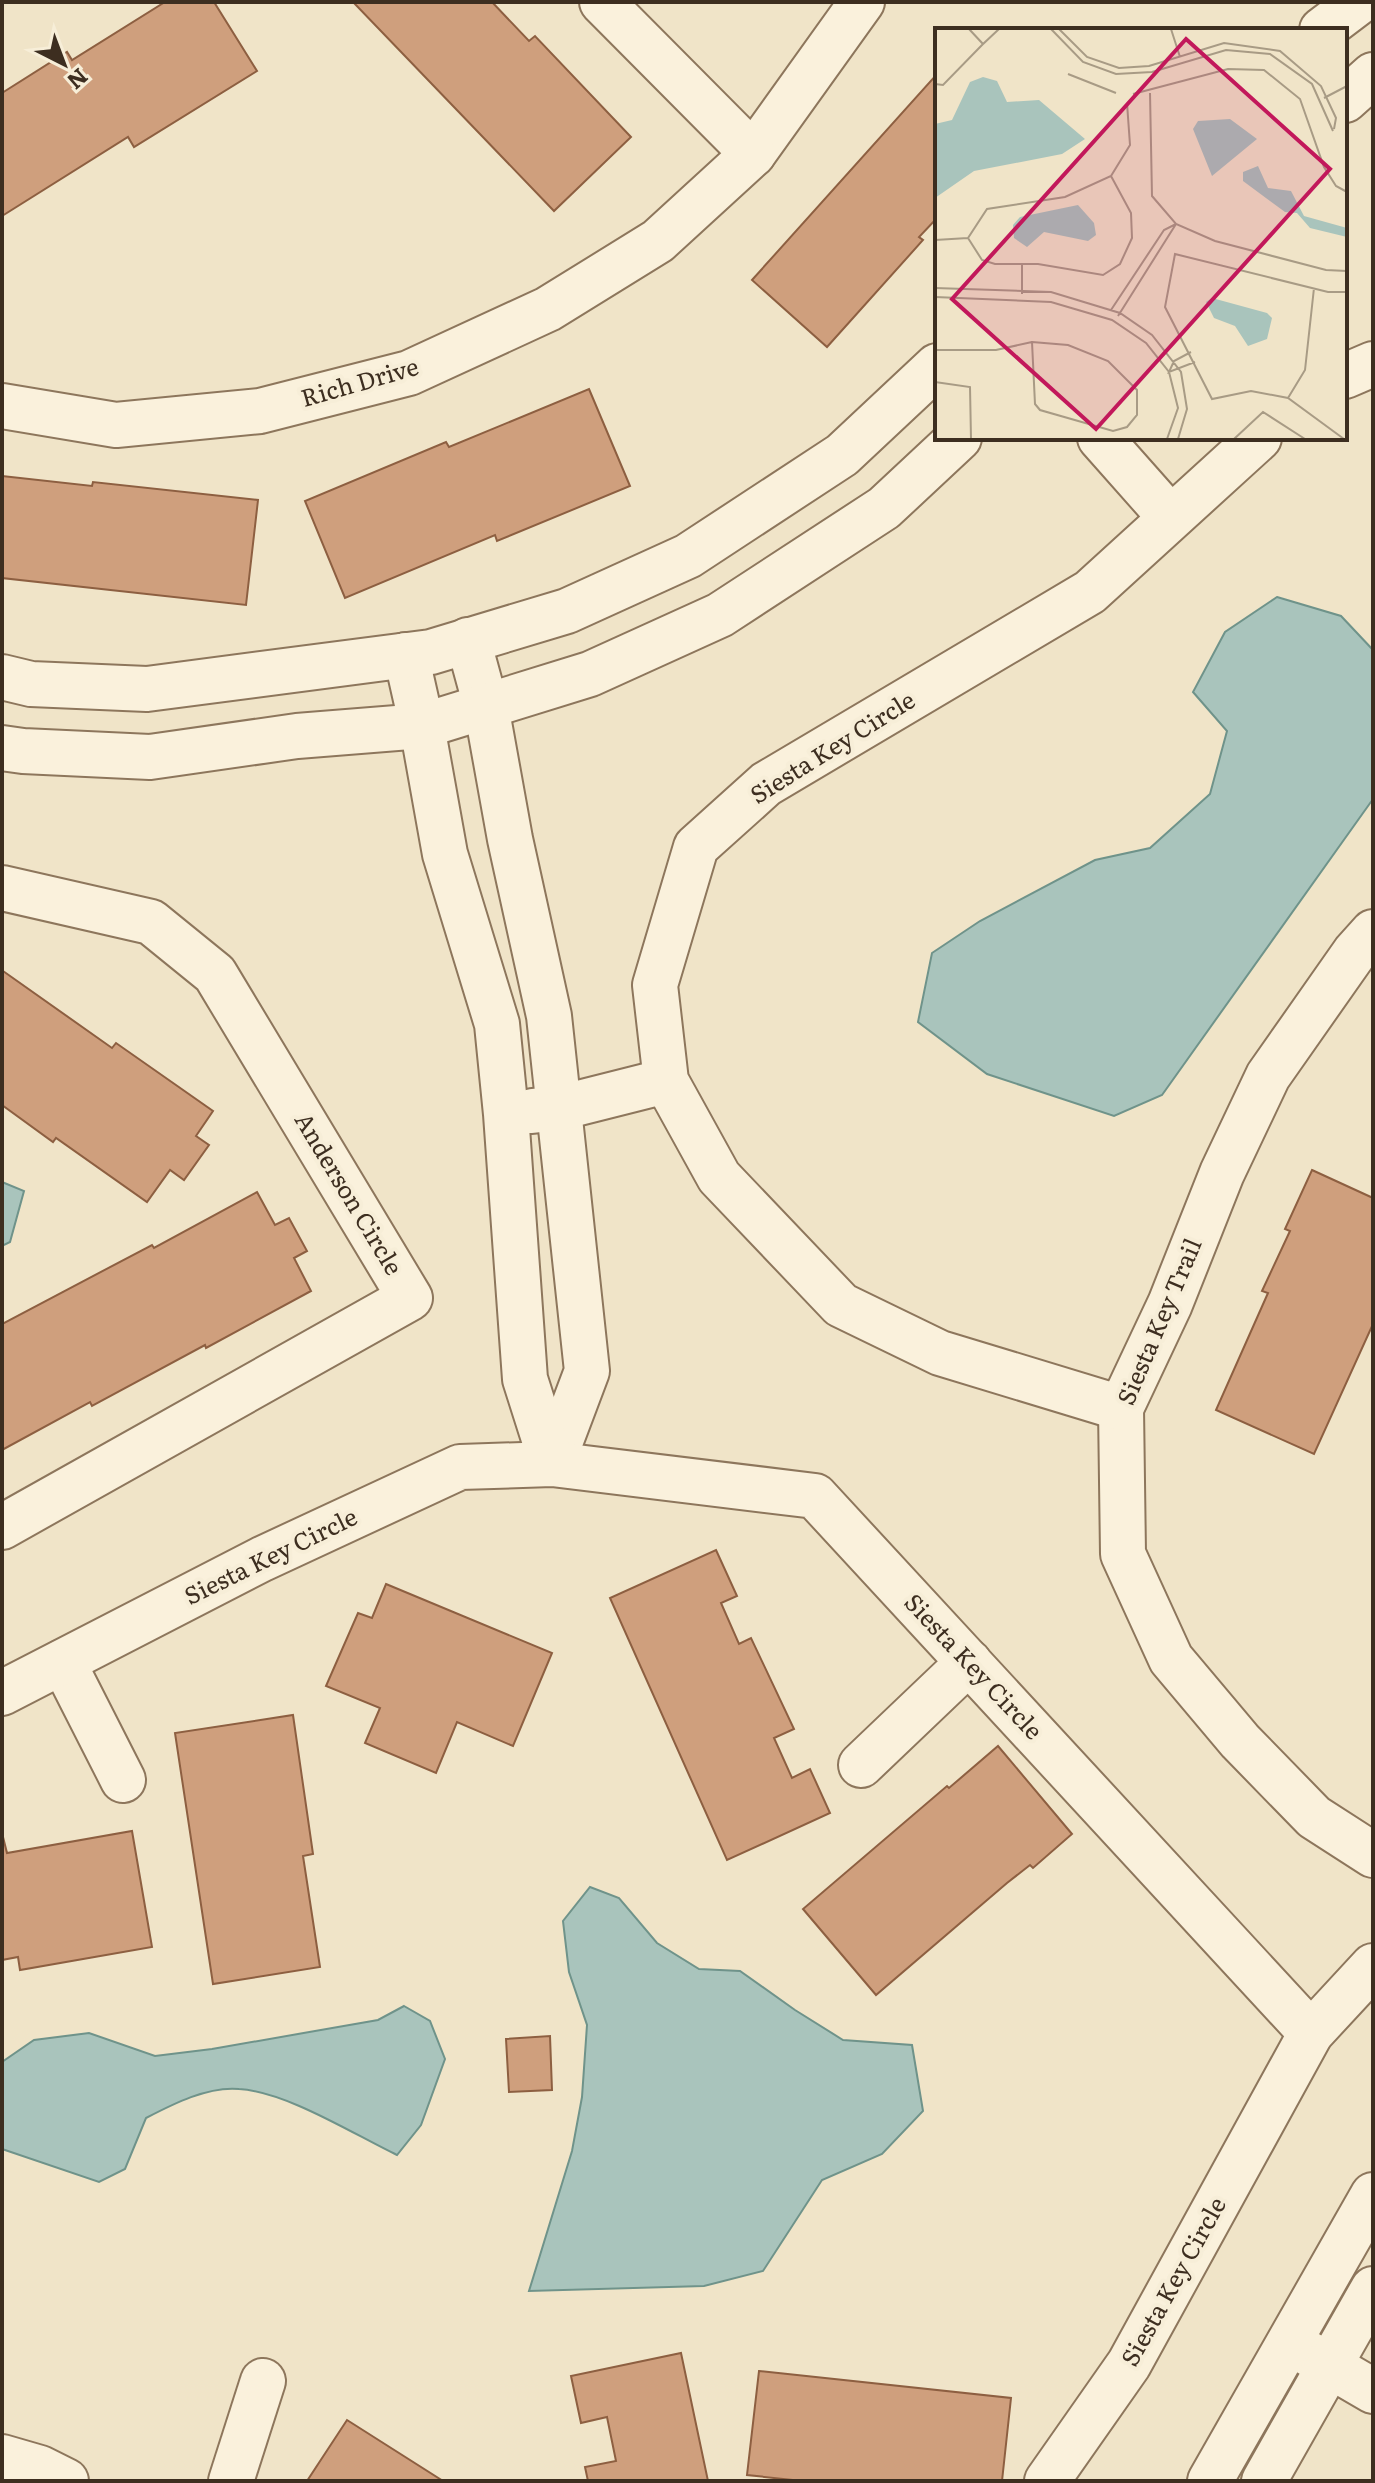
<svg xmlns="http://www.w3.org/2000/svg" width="1375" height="2483" viewBox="0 0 1375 2483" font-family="Literata,serif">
  <rect width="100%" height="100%" fill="#f0e4c8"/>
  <g fill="#a9c4bc" stroke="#6f938a" stroke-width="2">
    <path d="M1277 597 1341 616 1373 650V799L1162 1095 1114 1116 987 1074 918 1022 932 953 980 921 1095 860 1150 848 1210 794 1227 731 1193 692 1225 632Z"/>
    <path d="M2 1182 24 1191 10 1242 2 1246Z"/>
    <path d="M590 1887 619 1898 657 1943 699 1969 740 1971 795 2010 843 2040 912 2045 923 2111 882 2154 822 2180 763 2271 704 2286 529 2291 572 2151 582 2097 587 2025 569 1972 563 1921Z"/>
    <path d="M404 2006 430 2021 445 2059 421 2125 397 2155C353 2134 287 2092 239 2089 208 2086 173 2104 146 2118L125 2169 99 2182 2 2149V2062L34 2040 89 2033 155 2056 212 2049 378 2020Z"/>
  </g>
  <g fill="#cf9f7d" stroke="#8d5f41" stroke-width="2">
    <path d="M165 2H214L257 71 134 147 128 137 2 216V93L67 52 72 60Z"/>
    <path d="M353 2H492L529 41 535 36 631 137 554 211Z"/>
    <path d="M937 74V218L919 237 923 240 827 347 752 280Z"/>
    <path d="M589 389 630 486 497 541 495 535 345 598 305 501 446 442 449 447Z"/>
    <path d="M2 476 92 486 93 482 258 500 246 605 2 578Z"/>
    <path d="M3 971 112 1048 116 1043 213 1111 196 1136 209 1145 184 1180 170 1170 147 1202 56 1138 53 1142 2 1105Z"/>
    <path d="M1312 1170 1373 1198V1324L1314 1454 1216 1410 1268 1293 1262 1291 1290 1231 1285 1229Z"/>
    <path d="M257 1192 275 1225 289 1218 307 1251 294 1258 311 1291 206 1348 205 1345 92 1406 90 1402 2 1450V1324L152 1245 154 1248Z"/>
    <path d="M716 1550 737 1596 721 1603 739 1644 751 1638 794 1729 774 1738 792 1778 810 1769 830 1813 727 1860 610 1598Z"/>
    <path d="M386 1584 552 1653 513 1746 457 1722 436 1773 365 1743 380 1708 326 1686 358 1613 372 1618Z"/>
    <path d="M293 1715 313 1854 303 1856 320 1967 213 1984 175 1733Z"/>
    <path d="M998 1746 1072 1834 1033 1868 1030 1865 1007 1883 876 1995 803 1909 947 1786 949 1788Z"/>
    <path d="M132 1831 152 1947 20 1970 18 1957 2 1960V1833L7 1853Z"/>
    <path d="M550 2036 552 2090 509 2092 506 2039Z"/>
    <path d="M681 2353 708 2481H588L585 2467 616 2461 607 2417 581 2423 571 2376Z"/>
    <path d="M759 2371 1011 2398 1002 2481H802L747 2475Z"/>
    <path d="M347 2420 443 2481H307Z"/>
  </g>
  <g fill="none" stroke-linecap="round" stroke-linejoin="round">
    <g stroke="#8d765c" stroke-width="48">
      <g id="minor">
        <path d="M1322 30 1359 2"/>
        <path d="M1345 100 1373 75"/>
        <path d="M753 154 862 2"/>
        <path d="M1345 376 1373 364"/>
        <path d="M2 406 116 425 260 411 409 373 548 309 658 241 753 154 602 2"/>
        <path d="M1100 438 1170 517"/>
        <path d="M468 640 486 706 510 839 549 1016 587 1371 552 1464"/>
        <path d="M406 655 422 726 445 854 497 1024 506 1114 525 1379 552 1464"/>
        <path d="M2 677 31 684 147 689 431 652 567 611 688 556 842 455 937 366"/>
        <path d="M2 748 23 751 150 757 297 736 422 726 590 674 720 615 884 508 959 438"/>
        <path d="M2 888 151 922 215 974 410 1298 2 1527"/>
        <path d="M1373 932 1355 952 1268 1076 1222 1173 1170 1304 1121 1408 1123 1554 1171 1659 1240 1741 1314 1817 1373 1855"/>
        <path d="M532 1111 559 1108 666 1081"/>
        <path d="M1121 1408 940 1353 841 1305 719 1177 666 1081 655 985 696 847 766 784 1090 592 1259 438"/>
        <path d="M63 1662 123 1780"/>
        <path d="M2 1693 262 1559 460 1467 552 1464 815 1496 1311 2033"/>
        <path d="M861 1765 969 1662"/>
        <path d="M1306 2352 1373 2391"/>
        <path d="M2 2457 40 2468 66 2481"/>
        <path d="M231 2481 263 2381"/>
        <path d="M1047 2481 1129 2364 1311 2033 1373 1966"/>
        <path d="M1210 2481 1373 2195"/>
        <path d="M1264 2481 1373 2289"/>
      </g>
    </g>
    <use href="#minor" stroke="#faf1dc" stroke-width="44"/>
  </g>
  <g text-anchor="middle" stroke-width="8" stroke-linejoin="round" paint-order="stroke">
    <g font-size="24" fill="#3d2e20" stroke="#f7eed8">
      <text transform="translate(360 383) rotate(-16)" y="8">Rich Drive</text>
      <text transform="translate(833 748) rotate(-32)" y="8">Siesta Key Circle</text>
      <text transform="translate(348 1194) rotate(59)" y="8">Anderson Circle</text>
      <text transform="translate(1160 1322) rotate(-67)" y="8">Siesta Key Trail</text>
      <text transform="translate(271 1557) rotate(-26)" y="8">Siesta Key Circle</text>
      <text transform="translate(973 1667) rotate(47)" y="8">Siesta Key Circle</text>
      <text transform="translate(1174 2282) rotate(-61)" y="8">Siesta Key Circle</text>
    </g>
  </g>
  <g transform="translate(935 28)">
    <rect width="412" height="412" fill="#f0e4c8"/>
    <path d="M48 49 62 53 72 74 104 72 150 111 127 126 39 143 0 170V96L17 92 35 54ZM295 91 322 111 277 148 258 101 263 93ZM323 138 333 160 356 163 369 188 412 200V209L375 200 362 185 350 184 308 153V144ZM143 177 159 195 161 207 153 213 109 204 92 219 79 210 78 197 85 189ZM277 270 332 285 337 290 332 311 313 318 300 298 279 290 271 274Z" fill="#a9c4bc"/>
    <path fill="none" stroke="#a89b85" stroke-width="2" d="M34 1 48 16 64 1M116 1 148 34 181 46 217 44 291 22 335 26 377 56 398 103M124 1 152 29 184 40 214 38 289 15 345 23 386 58 401 90 399 101M236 1 245 29M133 46 181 65M0 56 8 57 48 16M215 65 217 168 241 196 280 213 391 242 412 243M198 66 293 41 329 42 365 71 389 139 401 158 412 164M389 70 412 58M33 210 47 232 60 236H103L168 247 185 236 197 210 196 185 176 148M33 210 52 181 130 169 176 148 195 117 192 75M0 212 33 210M0 260 116 264 185 285 217 307 246 344 252 381 243 411M87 266V237M0 269 116 274 177 292 211 315 234 344 243 380 232 411M176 282 229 202 241 196M183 288 241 196M97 314 133 317 173 333 202 362V387L192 399 178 403 105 382 100 376ZM0 322H61L97 314M256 324 239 333 234 344 260 334M0 354 35 359 36 411M353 370 370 342 379 260M299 411 328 384 370 411M409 411 353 370 316 363 277 371 230 279 240 226 393 264H412"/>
    <path fill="#c2185b" fill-opacity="0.15" stroke="#c2185b" stroke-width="4" d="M251 11 395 141 161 401 17 271Z"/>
    <rect width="412" height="412" fill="none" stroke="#3d2e20" stroke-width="4"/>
  </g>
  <rect width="1375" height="2483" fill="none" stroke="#3d2e20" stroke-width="8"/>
  <g transform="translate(64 64) rotate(138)" stroke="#f7eed8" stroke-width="6" paint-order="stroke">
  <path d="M0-6L14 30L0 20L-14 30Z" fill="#3d2e20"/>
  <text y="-12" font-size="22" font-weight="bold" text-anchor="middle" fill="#3d2e20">N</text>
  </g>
</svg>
